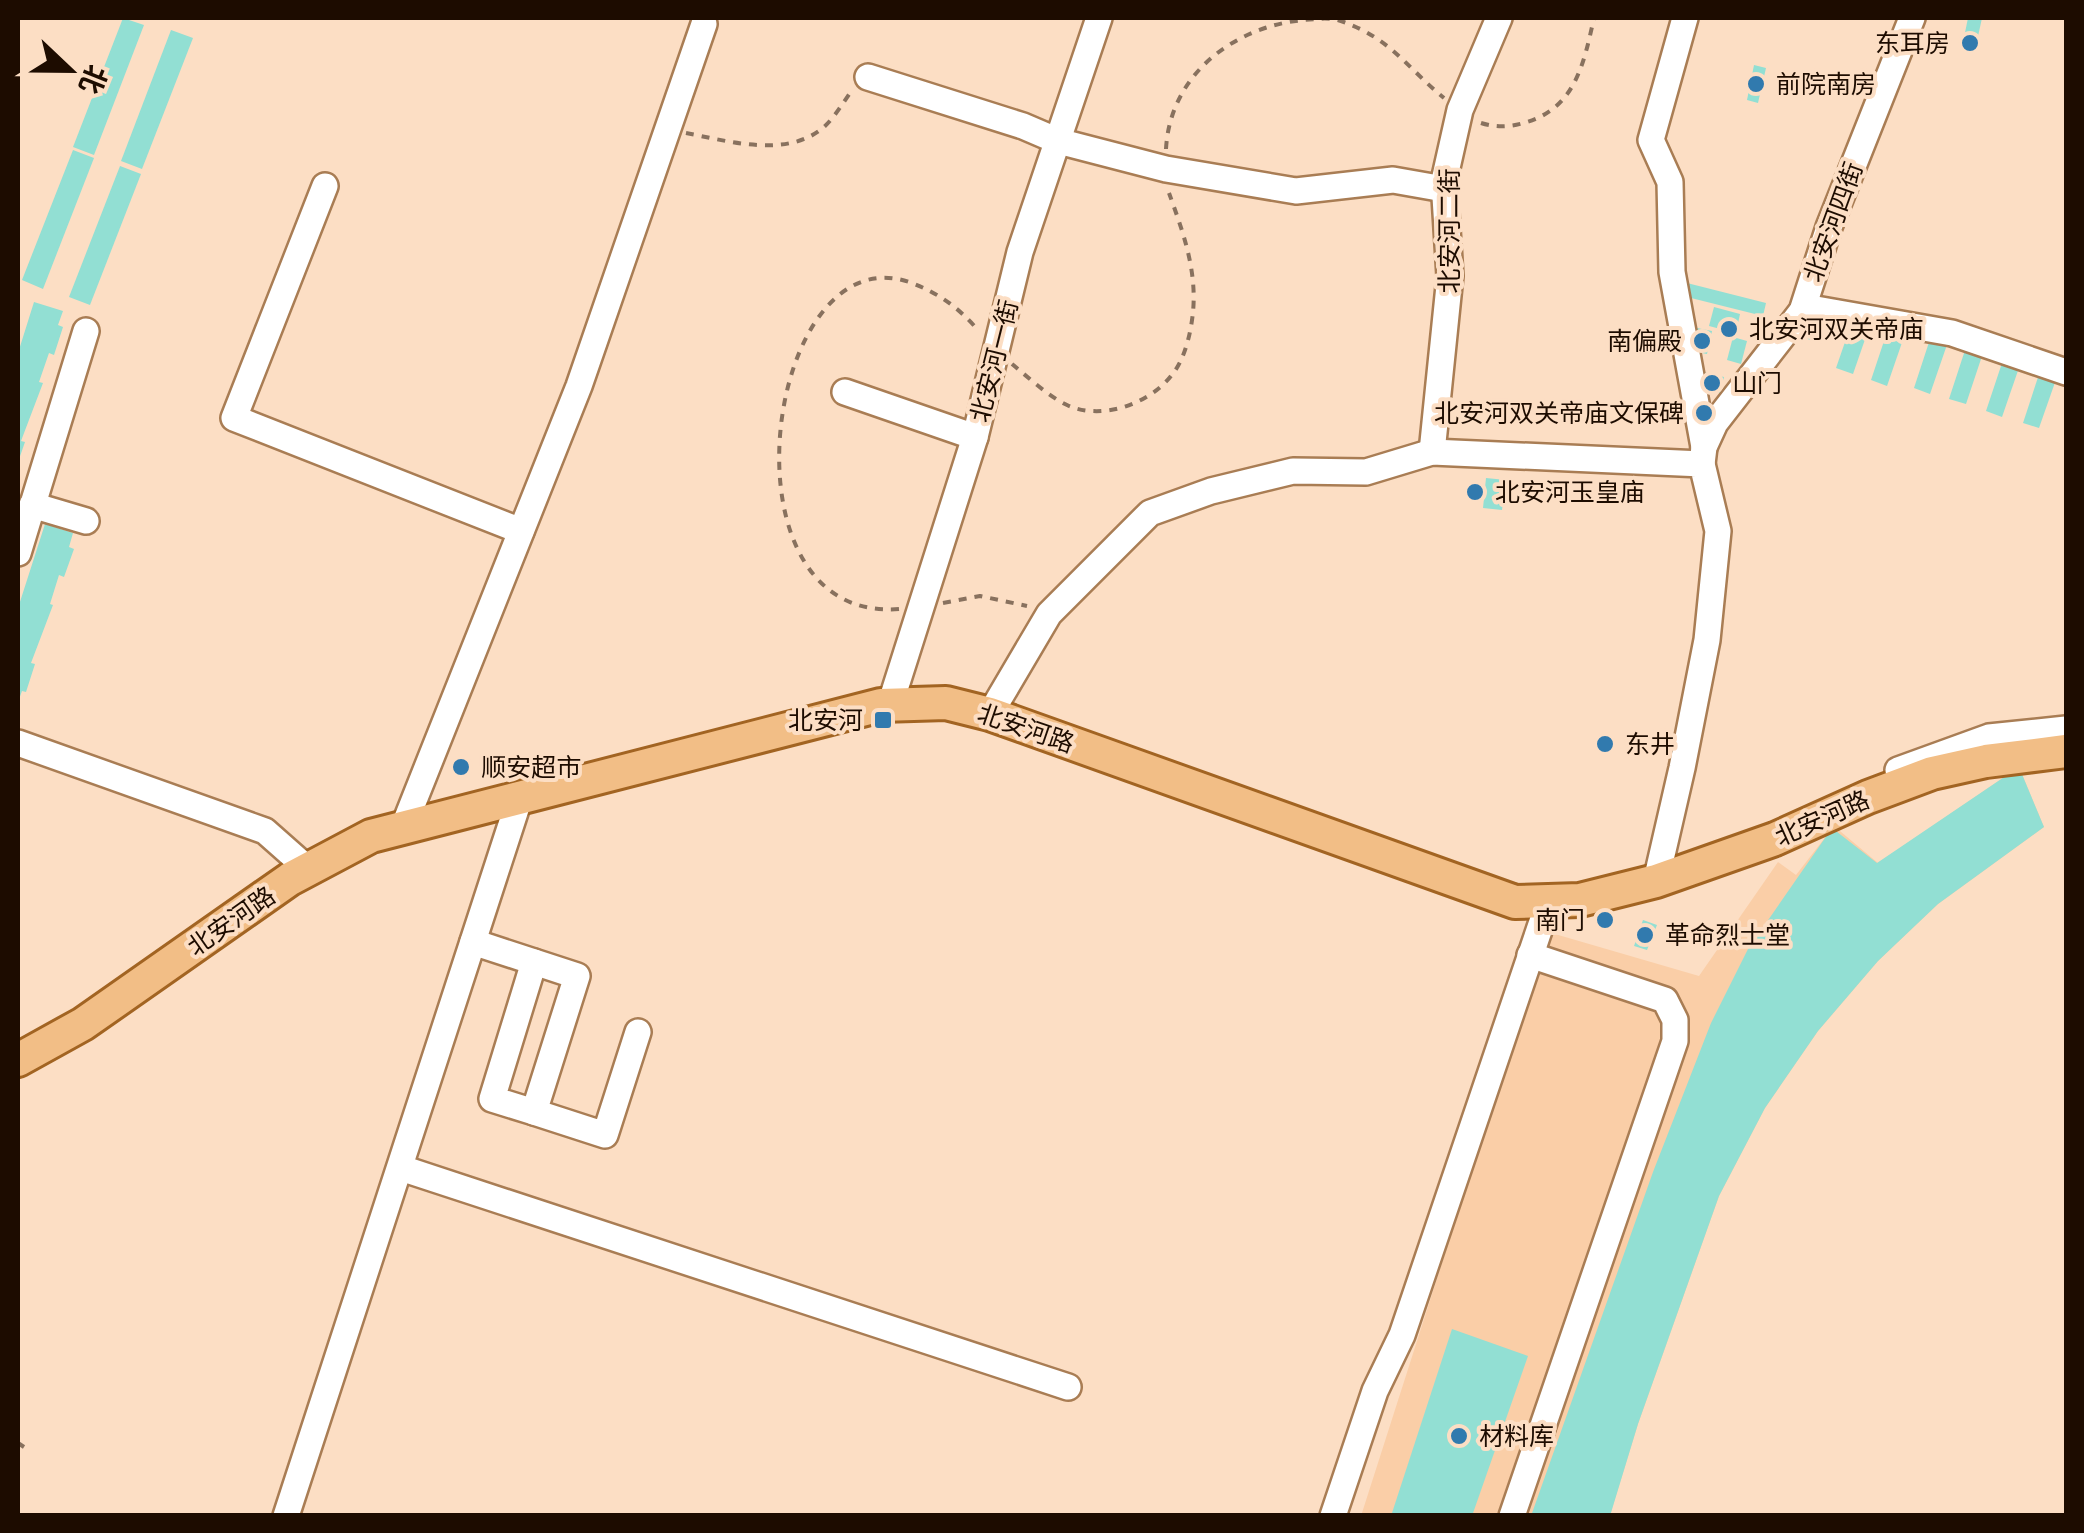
<svg xmlns="http://www.w3.org/2000/svg" width="2084" height="1533" viewBox="0 0 2084 1533" font-family="Quicksand,'Noto Sans SC',sans-serif">
  <rect width="100%" height="100%" fill="#fcdec4"/>
  <path fill="#facea7" d="M2019 767 2044 827 1938 904 1878 961 1818 1031 1765 1108 1719 1196 1638 1424 1610 1515 1361 1516 1548 932 1699 976 1778 862 1796 875 1834 826 1878 863Z"/>
  <g fill="#92dfd3">
    <path d="M123 18 144 25 94 155 73 147Z"/>
    <path d="M1968 18H1982L1975 50 1962 47Z"/>
    <path d="M171 30 193 38 142 169 121 161Z"/>
    <path d="M1754 65 1766 68 1758 103 1747 100Z"/>
    <path d="M73 150 94 158 43 289 22 280Z"/>
    <path d="M120 166 141 174 90 305 69 297Z"/>
    <path d="M1687 283 1766 303 1763 316 1683 296Z"/>
    <path d="M34 302 63 311 58 325 63 327 54 355 49 353 39 382 43 383 21 441 25 442 18 462V353Z"/>
    <path d="M1714 307 1740 314 1736 333 1709 326Z"/>
    <path d="M1808 319 1825 325 1819 343 1802 337Z"/>
    <path d="M1853 319 1870 325 1853 374 1836 368Z"/>
    <path d="M1890 323 1907 328 1887 386 1871 380Z"/>
    <path d="M1697 328 1712 331 1707 354 1692 351Z"/>
    <path d="M1933 330 1950 336 1930 394 1914 388Z"/>
    <path d="M1733 337 1747 341 1741 364 1727 360Z"/>
    <path d="M1968 341 1985 347 1966 404 1949 399Z"/>
    <path d="M2005 354 2022 359 2002 417 1986 411Z"/>
    <path d="M2042 365 2059 371 2039 428 2023 423Z"/>
    <path d="M1703 372 1724 377 1720 393 1700 388Z"/>
    <path d="M1486 478 1506 480 1502 510 1483 508Z"/>
    <path d="M45 524 73 533 69 547 74 549 64 577 59 575 50 604 53 605 31 663 35 664 26 692 22 691 18 702V608Z"/>
    <path d="M2019 767 2044 827 1938 904 1878 961 1818 1031 1765 1108 1719 1196 1638 1424 1610 1516H1531L1653 1172 1711 1023 1748 949 1832 828 1877 863Z"/>
    <path d="M1643 920 1657 925 1647 950 1634 946Z"/>
    <path d="M1452 1329 1528 1356 1472 1516H1391Z"/>
  </g>
  <g fill="none" stroke-linecap="round" stroke-linejoin="round">
    <g stroke="#a97d54" stroke-width="30">
      <g id="minor">
        <path d="M1685 18 1651 140 1670 182 1672 272 1704 447"/>
        <path d="M868 77 1023 126 1058 141 1166 169 1296 191 1393 180 1444 189"/>
        <path d="M325 186 234 418 521 531"/>
        <path d="M1802 311 1816 309 1952 333 2066 372"/>
        <path d="M845 392 975 437"/>
        <path d="M1432 452 1450 276 1444 181 1460 110 1499 18"/>
        <path d="M1702 464 1704 447 1715 423 1802 311 1829 227 1912 18"/>
        <path d="M32 505 86 521"/>
        <path d="M18 553 86 331"/>
        <path d="M890 705 975 437 1020 252 1099 18"/>
        <path d="M990 714 1049 614 1150 513 1211 491 1293 471 1366 472 1432 452 1702 464 1718 531 1707 640 1682 768 1656 881"/>
        <path d="M18 743 265 831 308 869"/>
        <path d="M1898 770 1989 737 2066 729"/>
        <path d="M403 828 579 386 704 24"/>
        <path d="M473 942 577 976 534 1112 605 1135 638 1032"/>
        <path d="M534 1112 492 1099 534 962"/>
        <path d="M401 1168 1068 1387"/>
        <path d="M286 1516 520 797"/>
        <path d="M1333 1516 1375 1391 1402 1335 1549 901"/>
        <path d="M1512 1516 1675 1041V1020L1665 1000 1530 955"/>
      </g>
    </g>
    <g stroke="#a26422" stroke-width="38">
      <path id="major" d="M18 1060 83 1024 290 879 371 836 881 705 946 703 990 714 1515 902 1580 900 1656 881 1775 839 1868 797 1932 773 1986 761 2066 751"/>
    </g>
    <g stroke="#88715e" stroke-width="4" stroke-dasharray="8 8" stroke-linecap="butt">
      <path d="M1481 123C1497 128 1511 127 1527 122 1576 107 1584 62 1594 18"/>
      <path d="M686 133C728 141 787 159 824 127 835 117 844 101 853 89"/>
      <path d="M1166 149C1170 74 1235 26 1304 20 1316 19 1330 17 1341 21 1392 39 1406 67 1444 98"/>
      <path d="M1012 364C1029 378 1048 396 1067 405 1101 421 1149 404 1171 376 1185 360 1191 332 1193 312 1197 270 1183 232 1169 193"/>
      <path d="M943 603 980 596 1027 606"/>
      <path d="M899 609C713 624 765 233 909 282 937 292 958 307 977 329"/>
      <path d="M18 1443 24 1447"/>
    </g>
    <use href="#minor" stroke="#fff" stroke-width="25"/>
    <use href="#major" stroke="#f2be86" stroke-width="32"/>
  </g>
  <g fill="#317aae" stroke="#fcdec4" stroke-width="4">
    <circle cx="1970" cy="43" r="10"/>
    <circle cx="1756" cy="84" r="10"/>
    <circle cx="1729" cy="329" r="10"/>
    <circle cx="1702" cy="341" r="10"/>
    <circle cx="1712" cy="383" r="10"/>
    <circle cx="1704" cy="413" r="10"/>
    <circle cx="1475" cy="492" r="10"/>
    <rect x="873" y="710" width="20" height="20" rx="5"/>
    <circle cx="1605" cy="744" r="10"/>
    <circle cx="461" cy="767" r="10"/>
    <circle cx="1605" cy="920" r="10"/>
    <circle cx="1645" cy="935" r="10"/>
    <circle cx="1459" cy="1436" r="10"/>
  </g>
  <g text-anchor="middle" stroke-width="8" stroke-linejoin="round" paint-order="stroke">
    <g font-size="25" fill="#1d0c00" stroke="#fcdec4" text-anchor="start">
      <text x="1950" y="52" text-anchor="end">东耳房</text>
      <text x="1776" y="93">前院南房</text>
      <text x="1749" y="338">北安河双关帝庙</text>
      <text x="1682" y="350" text-anchor="end">南偏殿</text>
      <text x="1732" y="392">山门</text>
      <text x="1684" y="422" text-anchor="end">北安河双关帝庙文保碑</text>
      <text x="1495" y="501">北安河玉皇庙</text>
      <text x="863" y="729" text-anchor="end">北安河</text>
      <text x="1625" y="753">东井</text>
      <text x="481" y="776">顺安超市</text>
      <text x="1585" y="929" text-anchor="end">南门</text>
      <text x="1665" y="944">革命烈士堂</text>
      <text x="1479" y="1445">材料库</text>
    </g>
    <g font-size="25" fill="#1d0c00" stroke="#fcdec4">
      <text transform="translate(1833 222) rotate(-70)" y="9">北安河四街</text>
      <text transform="translate(1449 231) rotate(-90)" y="9">北安河二街</text>
      <text transform="translate(994 361) rotate(-76)" y="9">北安河一街</text>
      <text transform="translate(1026 728) rotate(19)" y="9">北安河路</text>
      <text transform="translate(1822 818) rotate(-24)" y="9">北安河路</text>
      <text transform="translate(231 921) rotate(-35)" y="9">北安河路</text>
    </g>
  </g>
  <rect width="2084" height="1533" fill="none" stroke="#1d0c00" stroke-width="40"/>
  <g transform="translate(70 70) rotate(112)" stroke="#fcdec4" stroke-width="8" paint-order="stroke">
  <path d="M0-8L18 38L0 25L-18 38Z" fill="#1d0c00"/>
  <text y="-15" font-size="28" font-weight="bold" text-anchor="middle" fill="#1d0c00">北</text>
  </g>
</svg>
